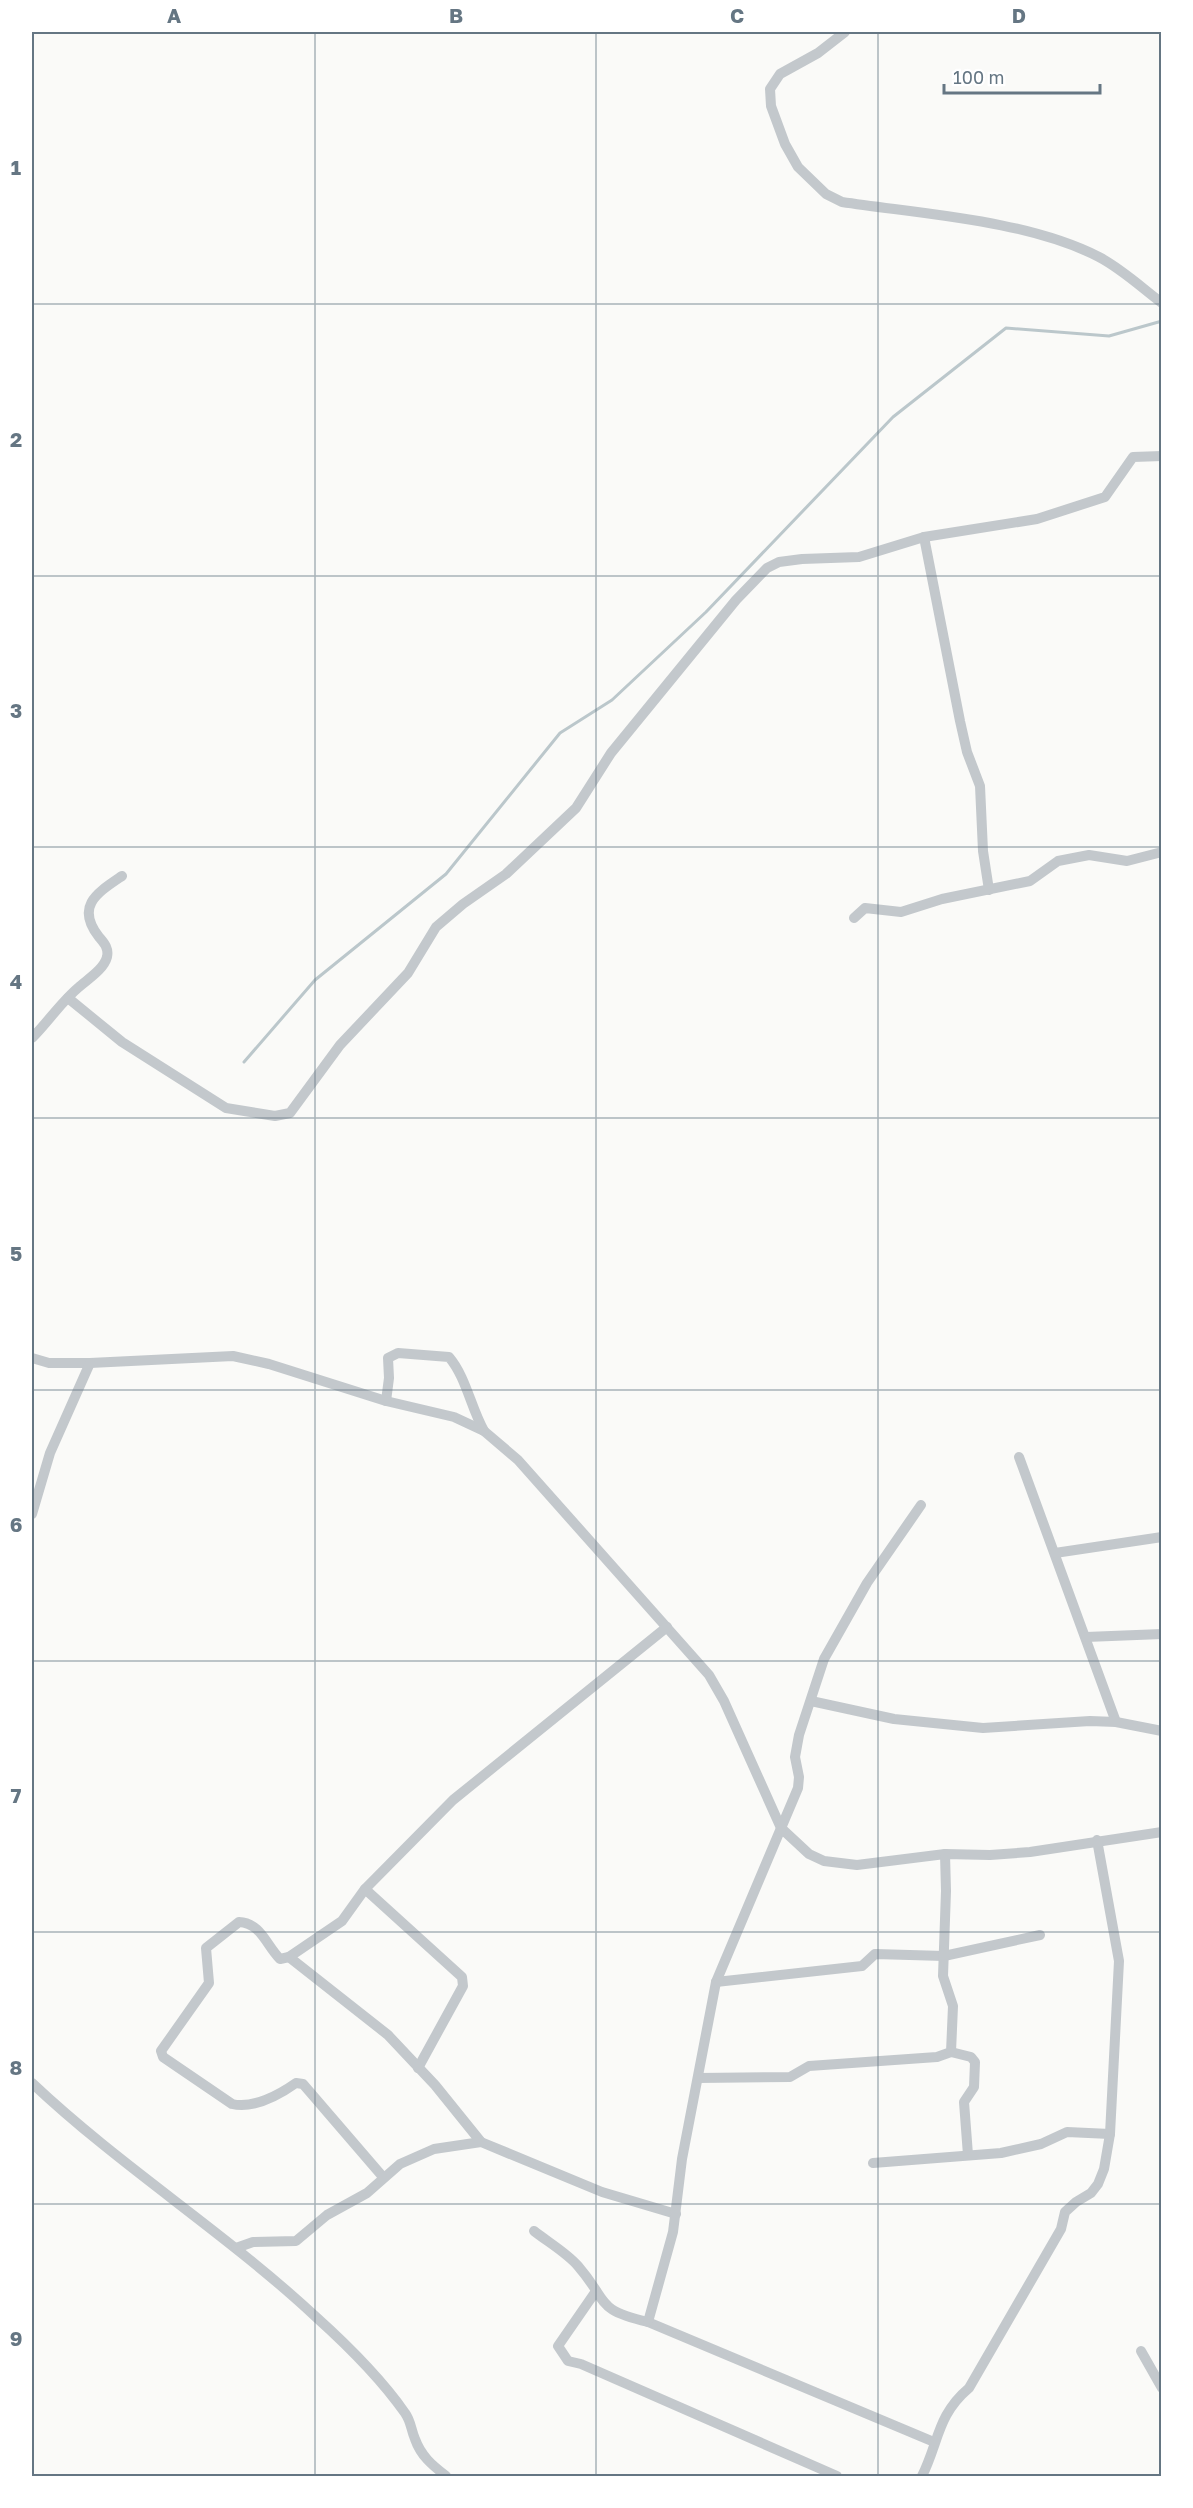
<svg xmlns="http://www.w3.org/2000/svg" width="1193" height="2508" viewBox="0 0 1193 2508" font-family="'Golos Text',sans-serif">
  <rect width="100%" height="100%" fill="#fafaf8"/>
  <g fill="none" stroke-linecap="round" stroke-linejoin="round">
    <path stroke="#bbc7cb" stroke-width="3" d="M244 1062 315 980 446 874 560 733 612 700 706 612 893 417 1006 328 1109 336 1162 321"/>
    <g stroke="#c3c8cc" stroke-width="10">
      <path d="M845 32 818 53 780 74 770 89 771 106 785 144 798 167 826 194 842 202C922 214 1027 220 1099 257 1122 269 1142 288 1162 303"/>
      <path d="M924 537 960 721 967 752 980 786 983 851 989 890"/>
      <path d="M854 918 865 908 901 912 942 899 1030 881 1058 861 1089 855 1127 861 1162 852"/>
      <path d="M68 998 122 1042 226 1108 275 1116 290 1113 340 1045 408 973 436 927 463 904 506 874 576 808 611 753 736 600 767 568 779 562 802 559 859 557 924 537 1037 519 1105 497 1133 457 1162 456"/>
      <path d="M32 1038C48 1022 61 1002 79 987 88 979 104 969 107 957 109 948 104 943 99 937 75 906 97 893 122 876"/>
      <path d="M32 1358 49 1363H90L233 1356 269 1364 386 1401 454 1417 484 1431 518 1460 709 1675 724 1701 781 1828 809 1854 824 1861 857 1865 945 1854 990 1855 1030 1852 1162 1832"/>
      <path d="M386 1401 389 1378 388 1358 398 1353 449 1357C466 1377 471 1408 484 1431"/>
      <path d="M1019 1457 1116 1722"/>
      <path d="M32 1514 50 1453 90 1363"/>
      <path d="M1055 1553 1162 1537"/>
      <path d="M1086 1637 1162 1634"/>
      <path d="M811 1701 894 1719 983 1728 1090 1721 1116 1722 1162 1731"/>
      <path d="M365 1889 462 1977 463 1986 418 2068"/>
      <path d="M289 1957 388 2035 435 2085 481 2142"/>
      <path d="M716 1982 862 1966 875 1954 944 1956 1040 1935"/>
      <path d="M951 2052 971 2057 975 2062 974 2087 964 2102 968 2155"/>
      <path d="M698 2078 790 2077 809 2066 937 2057 951 2052 953 2006 943 1976 946 1891 945 1854"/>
      <path d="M32 2083C121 2167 226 2233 316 2317 346 2344 382 2380 405 2413 411 2421 411 2430 415 2439 421 2456 432 2465 446 2476"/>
      <path d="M873 2163 1001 2153 1041 2144 1067 2132 1110 2134"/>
      <path d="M383 2177 303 2084 296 2083C279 2095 253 2109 232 2104L163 2057 161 2051 209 1983 206 1948 239 1922C261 1923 266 1945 280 1959L289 1957 342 1921 365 1889 453 1800 667 1627"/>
      <path d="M534 2231C548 2242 567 2253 578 2266 610 2303 594 2309 648 2322L934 2442"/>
      <path d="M236 2248 253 2242 296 2241 327 2215 367 2193 400 2164 434 2149 481 2142 602 2192 676 2214"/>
      <path d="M596 2291 558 2346 568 2361 581 2364 837 2476"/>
      <path d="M648 2322 673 2232 682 2159 716 1982 798 1788 799 1777 795 1757 799 1735 824 1659 867 1583 921 1505"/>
      <path d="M1141 2351 1162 2388"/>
      <path d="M922 2476C939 2442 937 2415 969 2388L1061 2229 1065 2212 1076 2202 1091 2193 1098 2184 1104 2169 1110 2134 1119 1961 1097 1840"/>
    </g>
  </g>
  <path fill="none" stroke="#657683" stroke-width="1.5" stroke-opacity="0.55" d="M315 32V2476M596 32V2476M878 32V2476M32 304H1162M32 576H1162M32 847H1162M32 1118H1162M32 1390H1162M32 1661H1162M32 1932H1162M32 2204H1162"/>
  <rect width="1193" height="2508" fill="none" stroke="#ffffff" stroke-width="66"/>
  <path d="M944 84v9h156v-9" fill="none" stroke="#657683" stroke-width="3"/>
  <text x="953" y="84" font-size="18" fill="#657683" stroke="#ffffff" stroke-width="4.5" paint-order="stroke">100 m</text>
  <rect x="33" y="33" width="1127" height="2442" fill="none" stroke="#657683" stroke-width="2"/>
  <g font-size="20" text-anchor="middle" font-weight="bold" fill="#657683">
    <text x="174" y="23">A</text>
    <text x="456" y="23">B</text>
    <text x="737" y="23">C</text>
    <text x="1019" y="23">D</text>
    <text x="16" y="175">1</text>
    <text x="16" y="447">2</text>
    <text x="16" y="718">3</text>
    <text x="16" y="989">4</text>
    <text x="16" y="1261">5</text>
    <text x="16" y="1532">6</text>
    <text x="16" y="1803">7</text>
    <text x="16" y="2075">8</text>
    <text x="16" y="2346">9</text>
  </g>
</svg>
